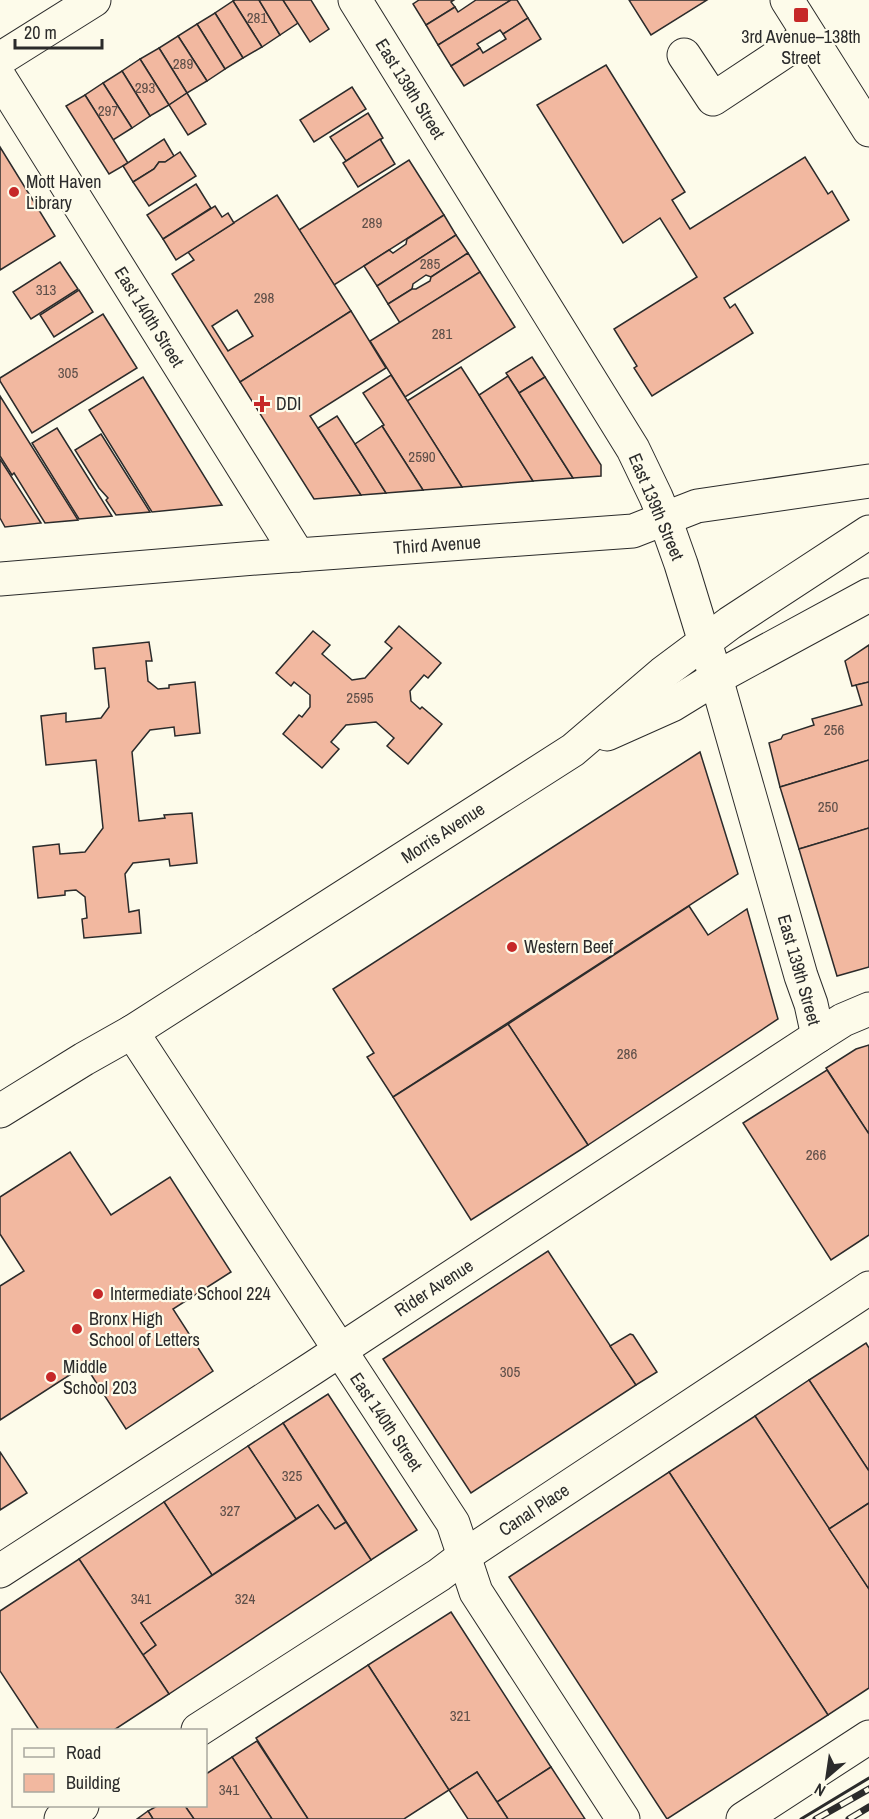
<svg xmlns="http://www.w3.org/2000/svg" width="869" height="1819" viewBox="0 0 869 1819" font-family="'Archivo Narrow',sans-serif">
  <rect width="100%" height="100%" fill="#fdfbea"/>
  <g fill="#f2b8a0" stroke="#2b2b2b" stroke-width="1.5" fill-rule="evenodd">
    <path d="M235 0H259L280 35 262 47 233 1Z"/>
    <path d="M259 0H283L298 23 280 35Z"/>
    <path d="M283 0H311L329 29 310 42Z"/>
    <path d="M419 0H454L451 2 455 7 426 25 413 4Z"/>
    <path d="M476 0H511L438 45 426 25 455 7 458 12Z"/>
    <path d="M511 0H517L528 18 503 34 500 30 477 44 480 48 451 66 438 45Z"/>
    <path d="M629 0H707L651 35Z"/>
    <path d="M233 1 262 47 243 58 215 13Z"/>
    <path d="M215 13 243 58 225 69 197 24Z"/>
    <path d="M528 18 541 39 464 86 451 66 480 48 483 53 506 39 503 34Z"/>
    <path d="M197 24 225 69 207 81 178 36Z"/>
    <path d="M178 36 207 81 187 93 159 48Z"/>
    <path d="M159 48 187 93 169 105 140 59Z"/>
    <path d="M140 59 169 105 150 116 122 71Z"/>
    <path d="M606 65 685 192 672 200 690 229 805 157 828 194 832 191 849 220 724 298 730 308 735 304 753 333 652 396 634 368 637 366 614 329 697 277 660 218 623 243 537 105Z"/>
    <path d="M122 71 150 116 132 128 103 83Z"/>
    <path d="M103 83 132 128 113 140 85 95Z"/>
    <path d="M352 87 366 109 314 142 300 120Z"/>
    <path d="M187 93 206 124 188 135 169 105Z"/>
    <path d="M85 95 128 163 109 174 66 106Z"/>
    <path d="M368 113 383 138 346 161 330 137Z"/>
    <path d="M164 139 174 156 165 162H159L154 169 133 182 123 166Z"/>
    <path d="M380 139 395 164 358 187 343 163Z"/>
    <path d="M0 147 55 236 0 270Z"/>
    <path d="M180 152 196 176 149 206 133 182 154 169 159 162H165Z"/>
    <path d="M409 160 444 215 334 285 299 230Z"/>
    <path d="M196 184 211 208 163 239 147 215Z"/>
    <path d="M277 195 351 311 240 382 172 274 194 260 188 252ZM237 310 253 336 228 351 212 326Z"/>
    <path d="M215 206 222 217 228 213 234 223 176 260 163 239Z"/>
    <path d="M444 215 456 235 377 286 364 266 389 250 393 253 406 244 407 239Z"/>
    <path d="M456 235 468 253 431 277 426 275 413 284 412 289 388 304 377 286Z"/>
    <path d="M468 253 480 272 400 323 388 304 412 289H416L430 281 431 277Z"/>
    <path d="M60 262 78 289 31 319 13 292Z"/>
    <path d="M480 272 515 327 405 397 370 341Z"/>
    <path d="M79 290 93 312 54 337 40 315Z"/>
    <path d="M351 311 386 368 310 416 361 495 314 499 240 382Z"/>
    <path d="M103 314 137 368 32 433 0 381V378Z"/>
    <path d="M532 357 545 377 519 393 506 373Z"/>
    <path d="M461 367 479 395 533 481 462 487 407 401Z"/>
    <path d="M391 375 405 397 462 487 423 490 382 426 384 425 363 393Z"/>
    <path d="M508 376 519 393 573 478 533 481 479 395Z"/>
    <path d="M143 377 222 505 152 512 89 410Z"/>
    <path d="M545 377 601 465V476L573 478 519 393Z"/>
    <path d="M0 396 78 520 45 523 14 473 12 475 0 456Z"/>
    <path d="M337 416 355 444 386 493 361 495 318 428Z"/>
    <path d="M382 426 423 490 386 493 355 444Z"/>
    <path d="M57 428 112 516 79 519 32 443Z"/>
    <path d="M101 434 150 512 116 515 106 500 108 498 99 488 75 450Z"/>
    <path d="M0 459 41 523 5 527 0 518Z"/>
    <path d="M399 626 441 663 428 678 424 675 410 691 411 701 420 709 422 707 442 724 408 764 387 746 394 738 376 722 346 725 331 742 339 749 322 768 283 734 299 715 302 717 310 707V695L294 682 291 686 276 673 313 631 330 645 322 654 352 680 365 678 392 648 385 642Z"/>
    <path d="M149 642 152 661H146L148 681 158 689 169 688V685L195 682 200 733 175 736 174 727 150 730 132 752 139 821 165 818 164 815 192 813 197 863 170 866 169 859 133 863 125 874 129 912 139 910 141 933 84 938 82 919 87 918 85 897 76 890 65 891V895L38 898 33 847 59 844 60 854 85 852 103 828 96 760 46 765 41 716 66 713V722L101 718 109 707 105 668 95 669 93 648Z"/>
    <path d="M869 645V682L852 686 845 661Z"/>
    <path d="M869 682V760L780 787 769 743 781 739 783 735 814 725 812 719 862 705 856 685Z"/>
    <path d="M700 752 738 874 393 1097 367 1057 374 1053 333 989Z"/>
    <path d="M869 760V828L799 849 780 787Z"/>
    <path d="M869 828V967L837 976 799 849Z"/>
    <path d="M689 906 708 935 747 909 778 1019 588 1145 508 1024Z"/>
    <path d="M508 1024 588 1145 471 1220 393 1097Z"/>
    <path d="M869 1045V1134L826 1068 856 1049Z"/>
    <path d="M827 1070 869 1134V1235L831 1260 743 1123Z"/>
    <path d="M70 1152 111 1215 170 1177 231 1272 173 1309 213 1371 126 1429 85 1365 0 1420V1286L24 1271 0 1234V1197Z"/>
    <path d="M548 1251 636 1385 471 1493 383 1359Z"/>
    <path d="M630 1334 633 1335 657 1372 636 1385 610 1346Z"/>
    <path d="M866 1343 869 1348V1471L809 1380Z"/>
    <path d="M809 1380 869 1471V1503L829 1529 755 1416Z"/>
    <path d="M328 1394 417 1530 371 1560 283 1423Z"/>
    <path d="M755 1416 869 1589V1688L828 1715 669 1472Z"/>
    <path d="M283 1423 346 1522 335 1529 318 1505 296 1519 248 1446Z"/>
    <path d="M248 1446 296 1519 212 1575 164 1502Z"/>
    <path d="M0 1452 27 1493 0 1510Z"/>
    <path d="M669 1472 828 1715 667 1819 509 1577Z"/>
    <path d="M164 1502 212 1575 141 1623 156 1645 143 1655 79 1559Z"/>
    <path d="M869 1503V1589L829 1529Z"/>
    <path d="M318 1505 335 1529 346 1522 371 1560 169 1694 143 1655 156 1645 141 1623Z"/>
    <path d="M79 1559 169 1694 114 1730H39L0 1671V1611Z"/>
    <path d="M451 1612 551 1767 497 1802 477 1772 449 1790 368 1665Z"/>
    <path d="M368 1665 449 1790 404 1819H308L256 1738Z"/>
    <path d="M257 1741 308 1819H272L232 1757Z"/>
    <path d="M232 1757 272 1819H194L185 1806H206V1774Z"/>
    <path d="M551 1767 585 1819H508L497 1802Z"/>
    <path d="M477 1772 497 1802 508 1819H468L449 1790Z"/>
    <path d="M157 1806H185L194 1819H153L148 1811Z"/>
    <path d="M148 1811 153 1819H137Z"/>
  </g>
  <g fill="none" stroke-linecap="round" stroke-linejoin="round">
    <g stroke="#2b2b2b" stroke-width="35">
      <g id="minor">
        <path d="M355 0 633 449 656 497 665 519"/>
        <path d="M684 55 713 99 808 36"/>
        <path d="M0 59 94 0"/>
        <path d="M0 78 298 555"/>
        <path d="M607 734 672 705 716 678 801 976 811 1004 818 1036"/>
        <path d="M132 1032 453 1523 476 1592 623 1819"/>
        <path d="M0 1111 84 1059 132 1032 573 750 663 673 730 623 869 532"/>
        <path d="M0 1571 313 1368 818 1036 843 1020 869 1009"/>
        <path d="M198 1730 439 1575 464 1556 869 1288"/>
        <path d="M61 1819 82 1806"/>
        <path d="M743 1819 869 1737"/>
      </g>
    </g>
    <g stroke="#2b2b2b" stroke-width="35">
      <g id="major">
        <path d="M787 0 869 130"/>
        <path d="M665 519 681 564 716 678 869 595"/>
        <path d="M0 579 256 558 633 531 697 506 869 481"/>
      </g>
    </g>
    <use href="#minor" stroke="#fdfbea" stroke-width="33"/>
    <use href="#major" stroke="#fdfbea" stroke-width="33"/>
    <g stroke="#2b2b2b" stroke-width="7">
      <g id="rail">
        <path d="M816 1819 869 1789"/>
        <path d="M849 1819 869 1807"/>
      </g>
    </g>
    <use href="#rail" stroke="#fdfbea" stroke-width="4.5" stroke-dasharray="14" stroke-linecap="butt"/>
    <path stroke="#2b2b2b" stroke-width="3" d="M801 1819 869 1778"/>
  </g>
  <g fill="#c62828" stroke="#fdfbea" stroke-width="2">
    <rect x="793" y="7" width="16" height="16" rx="3"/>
    <circle cx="14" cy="192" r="6"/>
    <path d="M259 395h6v6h6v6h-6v6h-6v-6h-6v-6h6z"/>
    <circle cx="512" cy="947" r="6"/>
    <circle cx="98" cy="1294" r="6"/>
    <circle cx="77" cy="1329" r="6"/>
    <circle cx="51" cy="1377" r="6"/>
  </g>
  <g text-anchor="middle" stroke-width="4.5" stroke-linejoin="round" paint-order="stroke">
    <g font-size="15" fill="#5d4e48">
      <text x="257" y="23">281</text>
      <text x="183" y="69">289</text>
      <text x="145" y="93">293</text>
      <text x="108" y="116">297</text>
      <text x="372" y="228">289</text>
      <text x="430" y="269">285</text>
      <text x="46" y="295">313</text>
      <text x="264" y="303">298</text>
      <text x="442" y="339">281</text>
      <text x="68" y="378">305</text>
      <text x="422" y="462">2590</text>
      <text x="360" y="703">2595</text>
      <text x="834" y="735">256</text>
      <text x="828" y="812">250</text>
      <text x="627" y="1059">286</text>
      <text x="816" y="1160">266</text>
      <text x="510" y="1377">305</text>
      <text x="292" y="1481">325</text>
      <text x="230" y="1516">327</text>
      <text x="141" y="1604">341</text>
      <text x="245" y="1604">324</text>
      <text x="460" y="1721">321</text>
      <text x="229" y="1795">341</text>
    </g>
    <g font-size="18" fill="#2b2b2b" stroke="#fdfbea" text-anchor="start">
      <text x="801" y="43" text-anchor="middle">3rd Avenue–138th<tspan x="801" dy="21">Street</tspan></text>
      <text x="26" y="188">Mott Haven<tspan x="26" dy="21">Library</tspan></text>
      <text x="276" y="410">DDI</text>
      <text x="524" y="953">Western Beef</text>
      <text x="110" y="1300">Intermediate School 224</text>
      <text x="89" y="1325">Bronx High<tspan x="89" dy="21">School of Letters</tspan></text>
      <text x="63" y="1373">Middle<tspan x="63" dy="21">School 203</tspan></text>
    </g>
    <g font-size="18" fill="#2b2b2b" stroke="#fdfbea">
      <text transform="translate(410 89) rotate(58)" y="6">East 139th Street</text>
      <text transform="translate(149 317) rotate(58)" y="6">East 140th Street</text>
      <text transform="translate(656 507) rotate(67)" y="6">East 139th Street</text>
      <text transform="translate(437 545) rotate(-4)" y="6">Third Avenue</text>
      <text transform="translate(443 833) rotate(-33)" y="6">Morris Avenue</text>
      <text transform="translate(799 970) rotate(74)" y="6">East 139th Street</text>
      <text transform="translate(434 1288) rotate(-33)" y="6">Rider Avenue</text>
      <text transform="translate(386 1422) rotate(56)" y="6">East 140th Street</text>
      <text transform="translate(534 1510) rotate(-33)" y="6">Canal Place</text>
    </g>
  </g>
  <rect x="12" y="1729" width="195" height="78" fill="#fdfbea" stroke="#a9a89e" stroke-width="1.5"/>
  <rect x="24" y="1748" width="30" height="9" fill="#fdfbea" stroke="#a9a89e" stroke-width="1.5"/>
  <text x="66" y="1759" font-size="18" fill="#2b2b2b">Road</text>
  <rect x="24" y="1774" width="30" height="18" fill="#f2b8a0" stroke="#a9a89e" stroke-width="1.5"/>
  <text x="66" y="1789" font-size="18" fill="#2b2b2b">Building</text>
  <g transform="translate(827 1777) rotate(209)" stroke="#fdfbea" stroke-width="4.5" paint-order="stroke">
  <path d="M0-4.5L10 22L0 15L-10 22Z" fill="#2b2b2b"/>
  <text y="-9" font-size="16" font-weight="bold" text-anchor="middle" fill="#2b2b2b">N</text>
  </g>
  <path d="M15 39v9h87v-9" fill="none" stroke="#2b2b2b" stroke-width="3"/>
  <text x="24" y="39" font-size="18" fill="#2b2b2b" stroke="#fdfbea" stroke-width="4.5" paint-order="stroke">20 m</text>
</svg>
